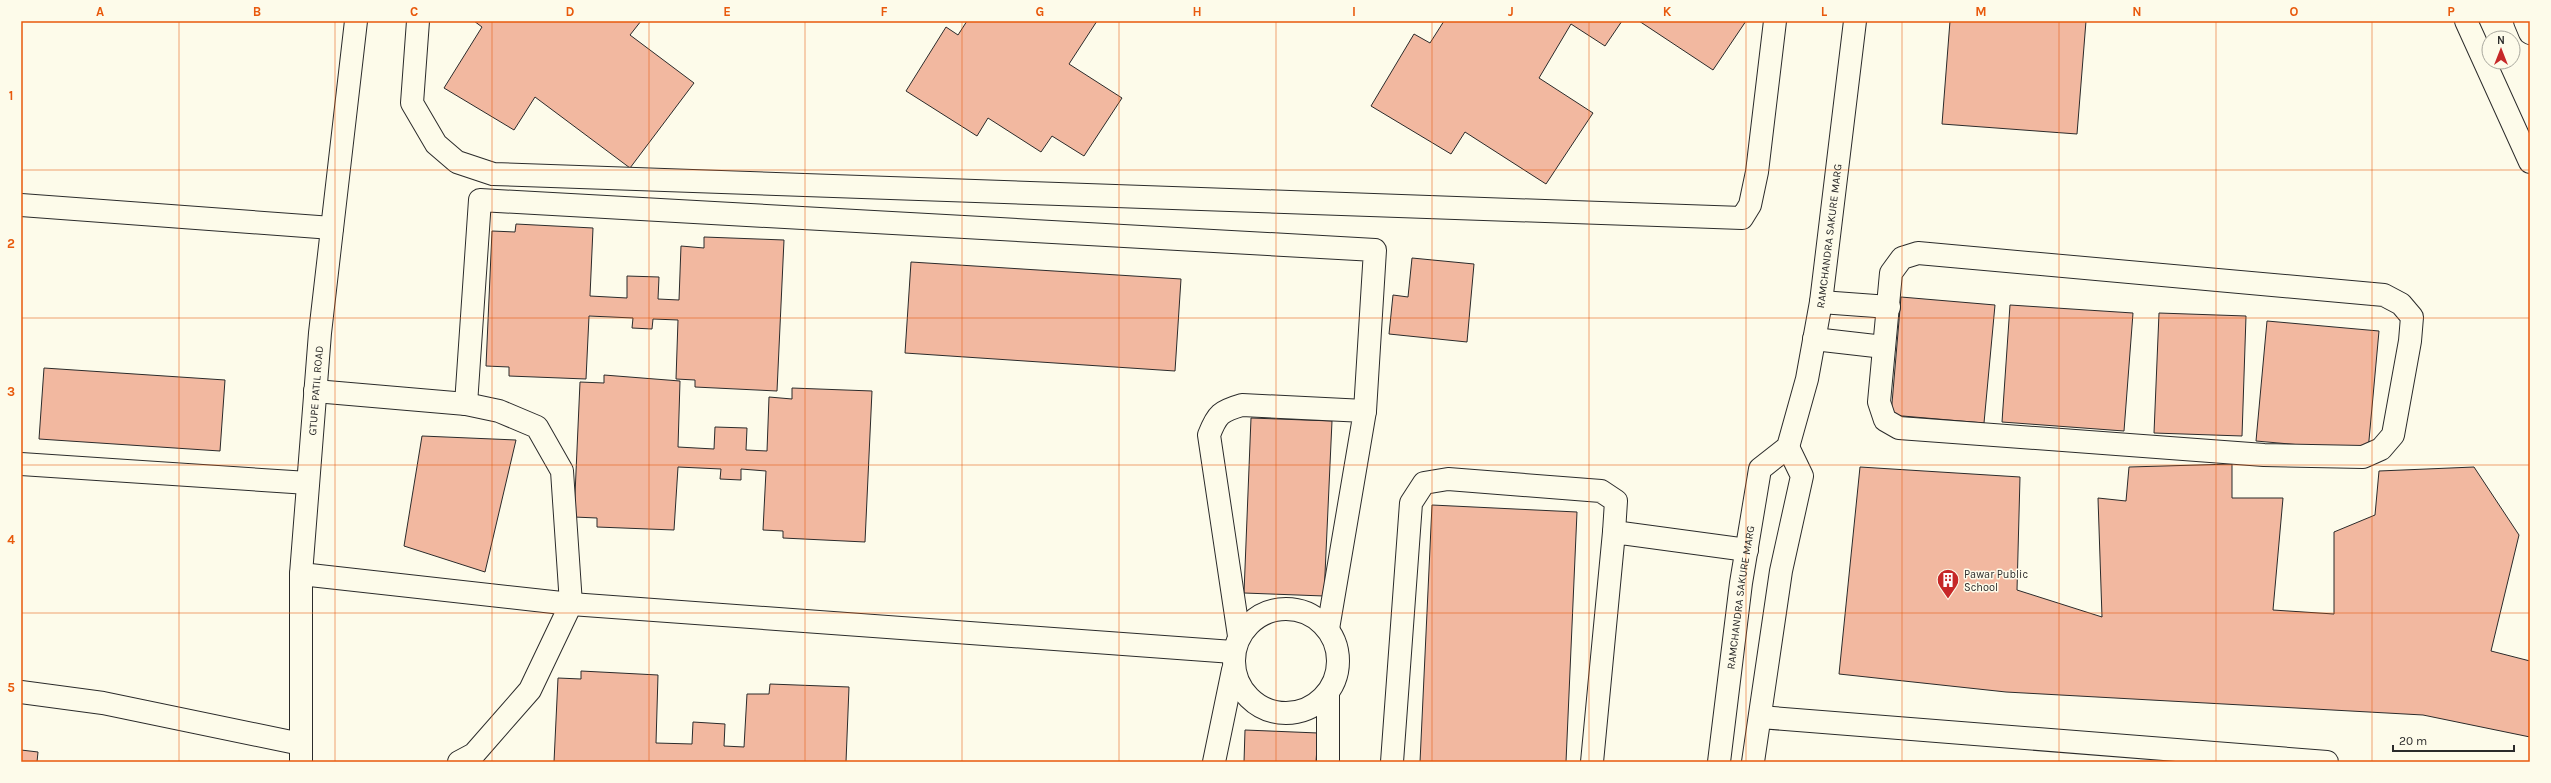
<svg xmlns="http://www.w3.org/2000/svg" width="2551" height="783" viewBox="0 0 2551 783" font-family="Karla,sans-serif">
  <rect width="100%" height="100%" fill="#fdfbea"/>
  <g fill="#f2b8a0" stroke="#2b2b2b">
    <path d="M474 21H641L630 35 694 83 630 168 535 97 514 130 444 88 482 27Z"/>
    <path d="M967 21H1097L1069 64 1122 98 1084 156 1052 136 1041 152 988 118 977 136 906 91 946 27 958 35Z"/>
    <path d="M1444 21H1622L1605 46 1571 24 1539 78 1593 113 1546 184 1465 132 1451 154 1371 106 1414 34 1430 43Z"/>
    <path d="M1639 21H1746L1713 70Z"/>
    <path d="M1950 21H2086L2077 134 1942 124Z"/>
    <path d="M516 224 593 228 590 296 627 298V276L659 277 658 299 679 300 681 246 704 248V237L784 240 777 391 695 387V380L676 379 678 320 653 319 652 329 632 328 633 318 589 316 586 379 509 376V367L486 366 492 231 515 232Z"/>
    <path d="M1412 258 1474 264 1467 342 1389 334 1393 295 1408 297Z"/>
    <path d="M911 262 1181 279 1175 371 905 353Z"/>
    <path d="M1901 297 1995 305 1984 423 1891 415Z"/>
    <path d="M2010 305 2133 313 2124 431 2002 422Z"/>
    <path d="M2159 313 2246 316 2242 436 2154 433Z"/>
    <path d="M2267 321 2379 331 2368 451 2256 441Z"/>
    <path d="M44 368 225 380 220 451 39 439Z"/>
    <path d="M604 375 680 381 678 447 714 449 715 427 747 428 746 450 767 451 769 397 792 399V388L872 391 865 542 783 538V531L763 530 766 471 741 469V480L720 479 721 469 678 467 674 530 597 527V518L574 517 580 382 604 383Z"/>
    <path d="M1251 418 1332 421 1324 596 1244 593Z"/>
    <path d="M422 436 516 440 485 572 404 546Z"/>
    <path d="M2232 464V498H2283L2273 610 2334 614V532L2375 515 2379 471 2474 467 2519 535 2491 651 2530 661V737L2423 715 2006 692 1839 674 1860 467 2020 477 2017 590 2102 617 2098 498 2126 501 2129 467Z"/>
    <path d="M1432 505 1577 512 1566 762H1420Z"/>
    <path d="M581 671 658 675 656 743 692 744 693 722 725 724 724 746 744 747 747 694H769L770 684 849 687 846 762H554L558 678 581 679Z"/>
    <path d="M1245 730 1318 733 1316 762H1244Z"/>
    <path d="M21 750 38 752 37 762H21Z"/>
  </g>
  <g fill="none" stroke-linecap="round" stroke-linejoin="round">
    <g stroke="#2b2b2b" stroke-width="24">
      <g id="minor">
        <path d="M418 21 412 103 436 144 457 162 493 174 1742 218 1750 205 1757 172 1775 21"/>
        <path d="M21 205 332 228"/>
        <path d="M1918 253 2384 295 2401 304 2412 317 2410 341 2393 435 2381 449 2363 457 2264 455 1899 428 1885 420 1879 402 1891 273 1902 258Z"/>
        <path d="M1821 302 1889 307"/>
        <path d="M1814 339 1884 347"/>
        <path d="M315 391 466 404 499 411 537 427 562 471 571 604 530 690 474 754 459 762"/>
        <path d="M466 404 480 200 1375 250 1365 411"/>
        <path d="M21 464 308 483"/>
        <path d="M301 574 571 604 1233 652"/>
        <circle cx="1286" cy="661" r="52"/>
        <path d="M1239 636 1209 435C1217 414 1221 411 1242 405L1365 411 1328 629"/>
        <path d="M21 692 103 703 301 744"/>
        <path d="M1328 694V762"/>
        <path d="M1760 717 2327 762"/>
        <path id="s1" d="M301 762V574L320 333 356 21"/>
        <path d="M1214 762 1233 670"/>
        <path d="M1392 762 1411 503 1424 483 1448 479 1601 491 1616 501 1614 532"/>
        <path d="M1592 762 1614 532 1747 550"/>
        <path id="s2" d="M1719 762 1741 583 1760 469 1788 447 1807 379 1821 302 1855 21"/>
        <path d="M1753 762 1781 571 1802 476 1788 447"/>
      </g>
    </g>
    <g stroke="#2b2b2b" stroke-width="24">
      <g id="major">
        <path d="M2466 21 2530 162"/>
        <path d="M2525 21 2530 33"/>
      </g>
    </g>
    <use href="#minor" stroke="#fdfbea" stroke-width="22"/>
    <use href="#major" stroke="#fdfbea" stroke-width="22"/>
  </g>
  <path fill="none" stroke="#e8590c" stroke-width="1" stroke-opacity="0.55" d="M179 21V762M335 21V762M492 21V762M649 21V762M805 21V762M962 21V762M1119 21V762M1276 21V762M1432 21V762M1589 21V762M1746 21V762M1902 21V762M2059 21V762M2216 21V762M2372 21V762M21 170H2530M21 318H2530M21 465H2530M21 613H2530"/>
  <defs>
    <g id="building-pin" transform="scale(1.15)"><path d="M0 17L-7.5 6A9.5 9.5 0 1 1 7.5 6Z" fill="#c62828" stroke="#fdfbea"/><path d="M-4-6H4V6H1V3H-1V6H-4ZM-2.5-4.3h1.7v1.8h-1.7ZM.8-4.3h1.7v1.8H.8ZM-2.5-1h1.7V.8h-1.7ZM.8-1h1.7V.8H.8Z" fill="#fff"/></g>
  </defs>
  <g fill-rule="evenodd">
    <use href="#building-pin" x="1948" y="580"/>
  </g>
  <g text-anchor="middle" stroke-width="3" stroke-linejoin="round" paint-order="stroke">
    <g font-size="11" fill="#2b2b2b" stroke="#fdfbea">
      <text dy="4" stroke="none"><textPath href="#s2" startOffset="547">RAMCHANDRA SAKURE MARG</textPath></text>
      <text dy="4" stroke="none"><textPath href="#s1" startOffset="372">GTUPE PATIL ROAD</textPath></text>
      <text dy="4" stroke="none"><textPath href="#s2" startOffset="166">RAMCHANDRA SAKURE MARG</textPath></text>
    </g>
    <g font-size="11" fill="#2b2b2b" stroke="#fdfbea" text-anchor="start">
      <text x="1964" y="578">Pawar Public<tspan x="1964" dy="13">School</tspan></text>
    </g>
  </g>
  <rect width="2551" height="783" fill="none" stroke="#fdfbea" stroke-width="44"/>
  <g transform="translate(2501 50)"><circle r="19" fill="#fdfbea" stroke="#a9a89e"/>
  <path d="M0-3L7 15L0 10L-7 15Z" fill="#c62828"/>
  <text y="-6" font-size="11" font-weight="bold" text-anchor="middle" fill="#2b2b2b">N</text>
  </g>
  <path d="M2393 745v6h121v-6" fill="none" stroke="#2b2b2b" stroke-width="2"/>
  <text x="2399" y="745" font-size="12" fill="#2b2b2b" stroke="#fdfbea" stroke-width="3" paint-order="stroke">20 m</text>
  <rect x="22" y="22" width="2507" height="739" fill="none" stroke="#e8590c" stroke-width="1.5"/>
  <g font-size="13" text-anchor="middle" font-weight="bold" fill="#e8590c">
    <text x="100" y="16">A</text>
    <text x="257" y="16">B</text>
    <text x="414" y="16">C</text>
    <text x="570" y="16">D</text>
    <text x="727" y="16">E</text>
    <text x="884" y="16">F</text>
    <text x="1040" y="16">G</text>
    <text x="1197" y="16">H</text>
    <text x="1354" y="16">I</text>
    <text x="1511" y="16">J</text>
    <text x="1667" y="16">K</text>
    <text x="1824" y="16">L</text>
    <text x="1981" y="16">M</text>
    <text x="2137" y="16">N</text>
    <text x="2294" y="16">O</text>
    <text x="2451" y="16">P</text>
    <text x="11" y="100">1</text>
    <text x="11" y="248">2</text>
    <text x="11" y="396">3</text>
    <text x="11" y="544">4</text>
    <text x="11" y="692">5</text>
  </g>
</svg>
